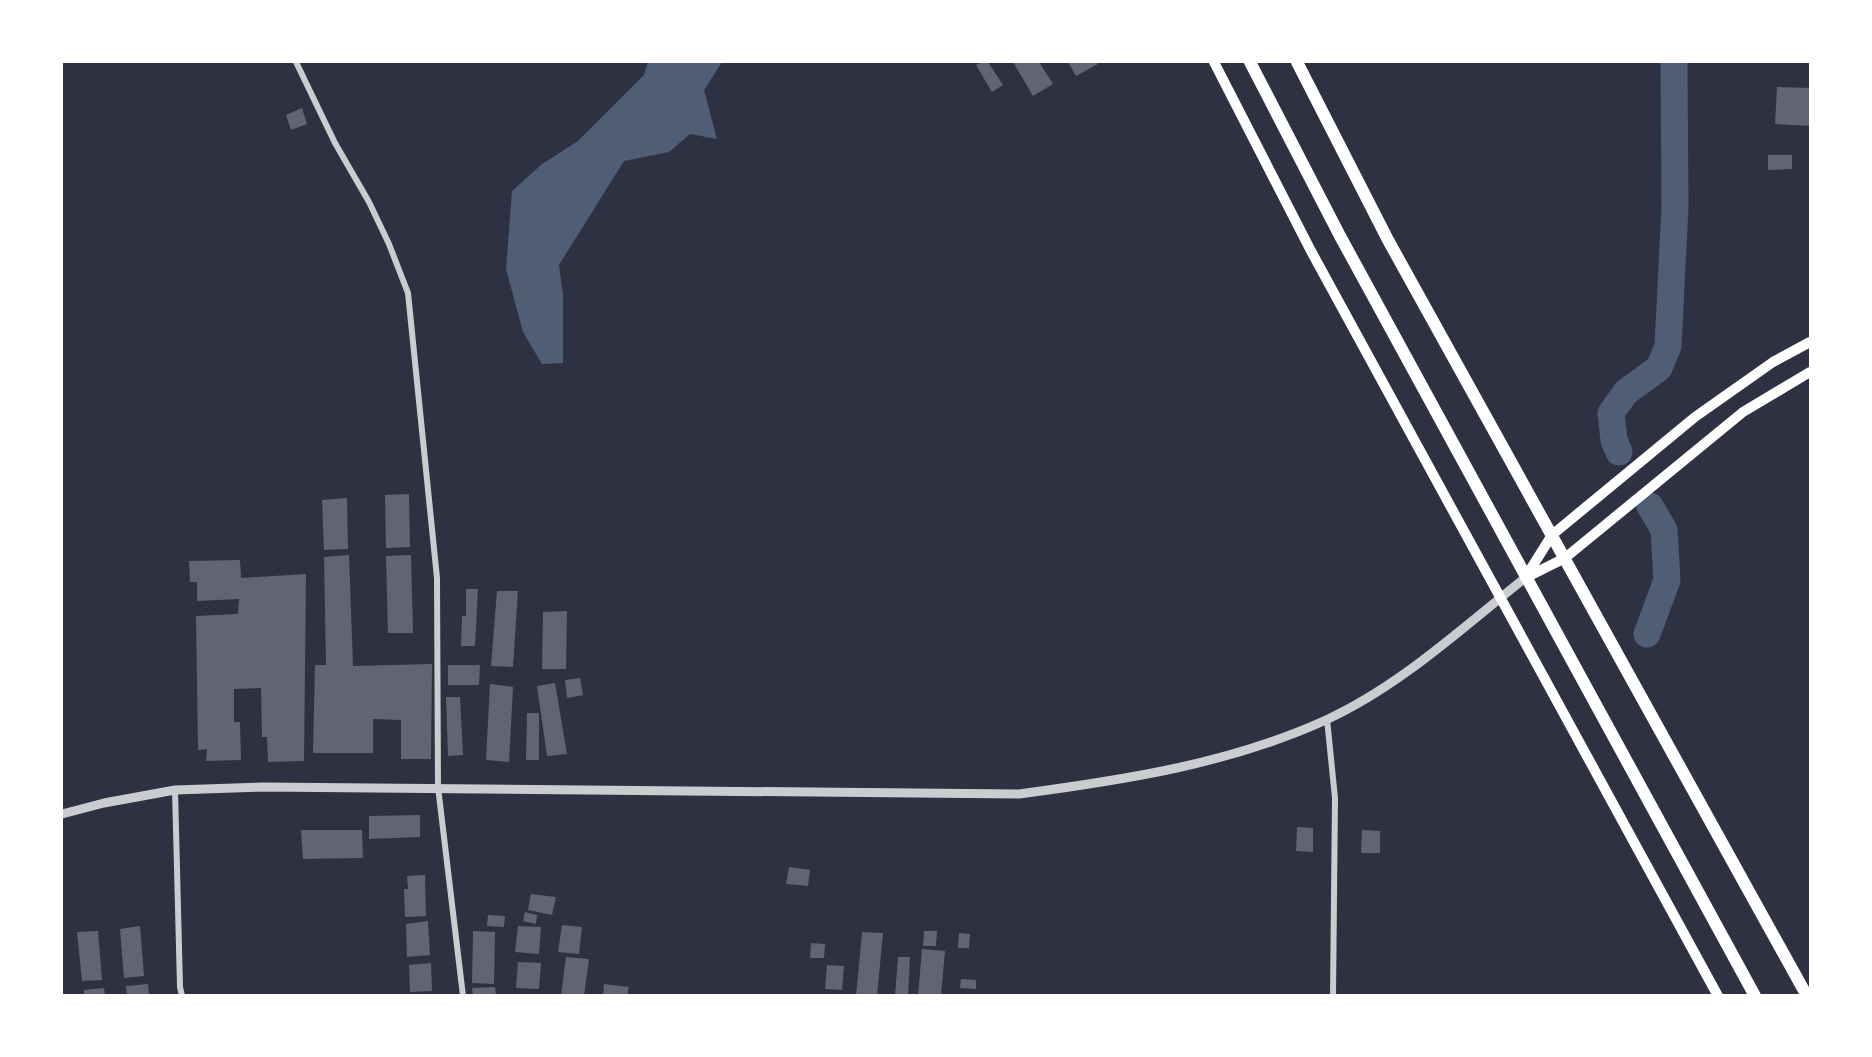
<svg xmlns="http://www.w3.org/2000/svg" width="1872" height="1057" viewBox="0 0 1872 1057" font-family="Arial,sans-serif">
  <rect width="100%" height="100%" fill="#2d3142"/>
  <path fill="#4f5d75" d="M648 62H722L704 90 717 139 690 134 669 152 624 161 559 265 563 295V363L542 364 523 332 506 269 512 191 542 164 578 141 644 75Z"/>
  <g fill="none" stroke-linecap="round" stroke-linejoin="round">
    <g stroke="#4f5d75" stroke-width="27">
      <path d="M1619 452 1614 440 1611 413 1626 392 1659 368 1668 346 1675 207 1674 62"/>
      <path d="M1647 634 1667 580 1664 530 1650 506"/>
    </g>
  </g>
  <g fill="#626471">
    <path d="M982 62H988L1003 85 992 92 976 65Z"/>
    <path d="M1013 62H1039L1053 84 1033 96Z"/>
    <path d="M1068 62H1096L1098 64 1076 76Z"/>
    <path d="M1777 87 1810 88V126L1775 124Z"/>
    <path d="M302 108 307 124 291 130 286 115Z"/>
    <path d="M1768 155H1792V169L1768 170Z"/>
    <path d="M409 494 410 547 386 548 385 495Z"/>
    <path d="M347 498 348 549 324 550 322 500Z"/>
    <path d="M349 555 353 666 432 664 431 759H401V720L373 719V753H313L315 665H326L324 557Z"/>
    <path d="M411 555 413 633H388L386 556Z"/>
    <path d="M240 560 241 578 306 574 304 761 268 762 267 737H262L261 688 234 689V722H240L241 760 206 761 207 749 198 750 196 616 238 614 239 599 197 601V582H190L189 561Z"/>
    <path d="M466 589H478L475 646H461L462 616H466Z"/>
    <path d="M497 591H518L513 667 491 666Z"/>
    <path d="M567 611 566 669H542L543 612Z"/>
    <path d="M448 665H480L479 685H448Z"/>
    <path d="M580 678 583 695 567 698 565 680Z"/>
    <path d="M555 683 567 754 547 756 537 686Z"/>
    <path d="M490 684 513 687 509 762 486 760Z"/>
    <path d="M446 697H460L463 755 448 756Z"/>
    <path d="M527 713H539V760H526Z"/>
    <path d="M420 815V837L369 839V816Z"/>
    <path d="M1297 827 1313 828V852L1296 851Z"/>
    <path d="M301 830H362L363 858 303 859Z"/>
    <path d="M1362 830 1380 831V853H1361Z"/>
    <path d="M789 867 810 870 808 886 786 884Z"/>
    <path d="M425 875 426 916 405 917 404 889H408L407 876Z"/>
    <path d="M531 894 556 897 552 915 528 910Z"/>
    <path d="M525 912 537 915 536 924 523 921Z"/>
    <path d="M488 915 505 916 504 927 487 926Z"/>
    <path d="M428 921 430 955 407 957 406 924Z"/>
    <path d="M562 925 582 927 579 954 558 952Z"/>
    <path d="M140 926 144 976 124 978 120 929Z"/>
    <path d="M518 926 541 927 539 954 515 952Z"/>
    <path d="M98 931 102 980 82 981 77 932Z"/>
    <path d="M473 931 495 932 494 984 472 983Z"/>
    <path d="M924 931H937L936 946H923Z"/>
    <path d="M862 932 883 933 877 996H856Z"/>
    <path d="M959 933 970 934 969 948H958Z"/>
    <path d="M811 943 825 944 824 958H810Z"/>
    <path d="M922 949 945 951 941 996H918Z"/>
    <path d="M566 957 589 959 584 996H561Z"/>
    <path d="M898 957H910L908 996H895Z"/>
    <path d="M518 962 541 963 539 989 516 988Z"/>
    <path d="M431 963 432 991 410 992 409 965Z"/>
    <path d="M827 965 844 966 842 990 825 989Z"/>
    <path d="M961 979 976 980V989L960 988Z"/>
    <path d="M148 984 149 996H127L126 986Z"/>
    <path d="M604 984 629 987 627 996H603Z"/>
    <path d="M495 987 496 996H473L472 988Z"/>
    <path d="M104 988 105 996H84V990Z"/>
  </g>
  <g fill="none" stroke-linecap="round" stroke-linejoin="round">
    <g stroke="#caccd0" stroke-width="6">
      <path d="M296 62 335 143 369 202 389 244 408 293 437 578 438 787 463 996"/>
      <path d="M1327 719 1335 798 1333 996"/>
      <path d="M175 790 180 987 182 996"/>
    </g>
    <path stroke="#caccd0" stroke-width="9" d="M62 814 104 803 175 790 264 787 1019 794C1124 780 1229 764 1326 720 1400 686 1462 628 1525 578"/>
    <g stroke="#fff" stroke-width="10">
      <path d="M1214 62 1311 251 1718 996"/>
      <path d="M1810 342 1773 362 1695 417 1552 535 1525 578 1565 558 1743 412 1810 372"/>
    </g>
    <g stroke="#fff" stroke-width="12">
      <path d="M1250 62 1340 236 1755 996"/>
      <path d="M1297 62 1388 240 1807 996"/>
    </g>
  </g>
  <rect width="1872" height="1057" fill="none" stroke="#ffffff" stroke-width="126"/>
</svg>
